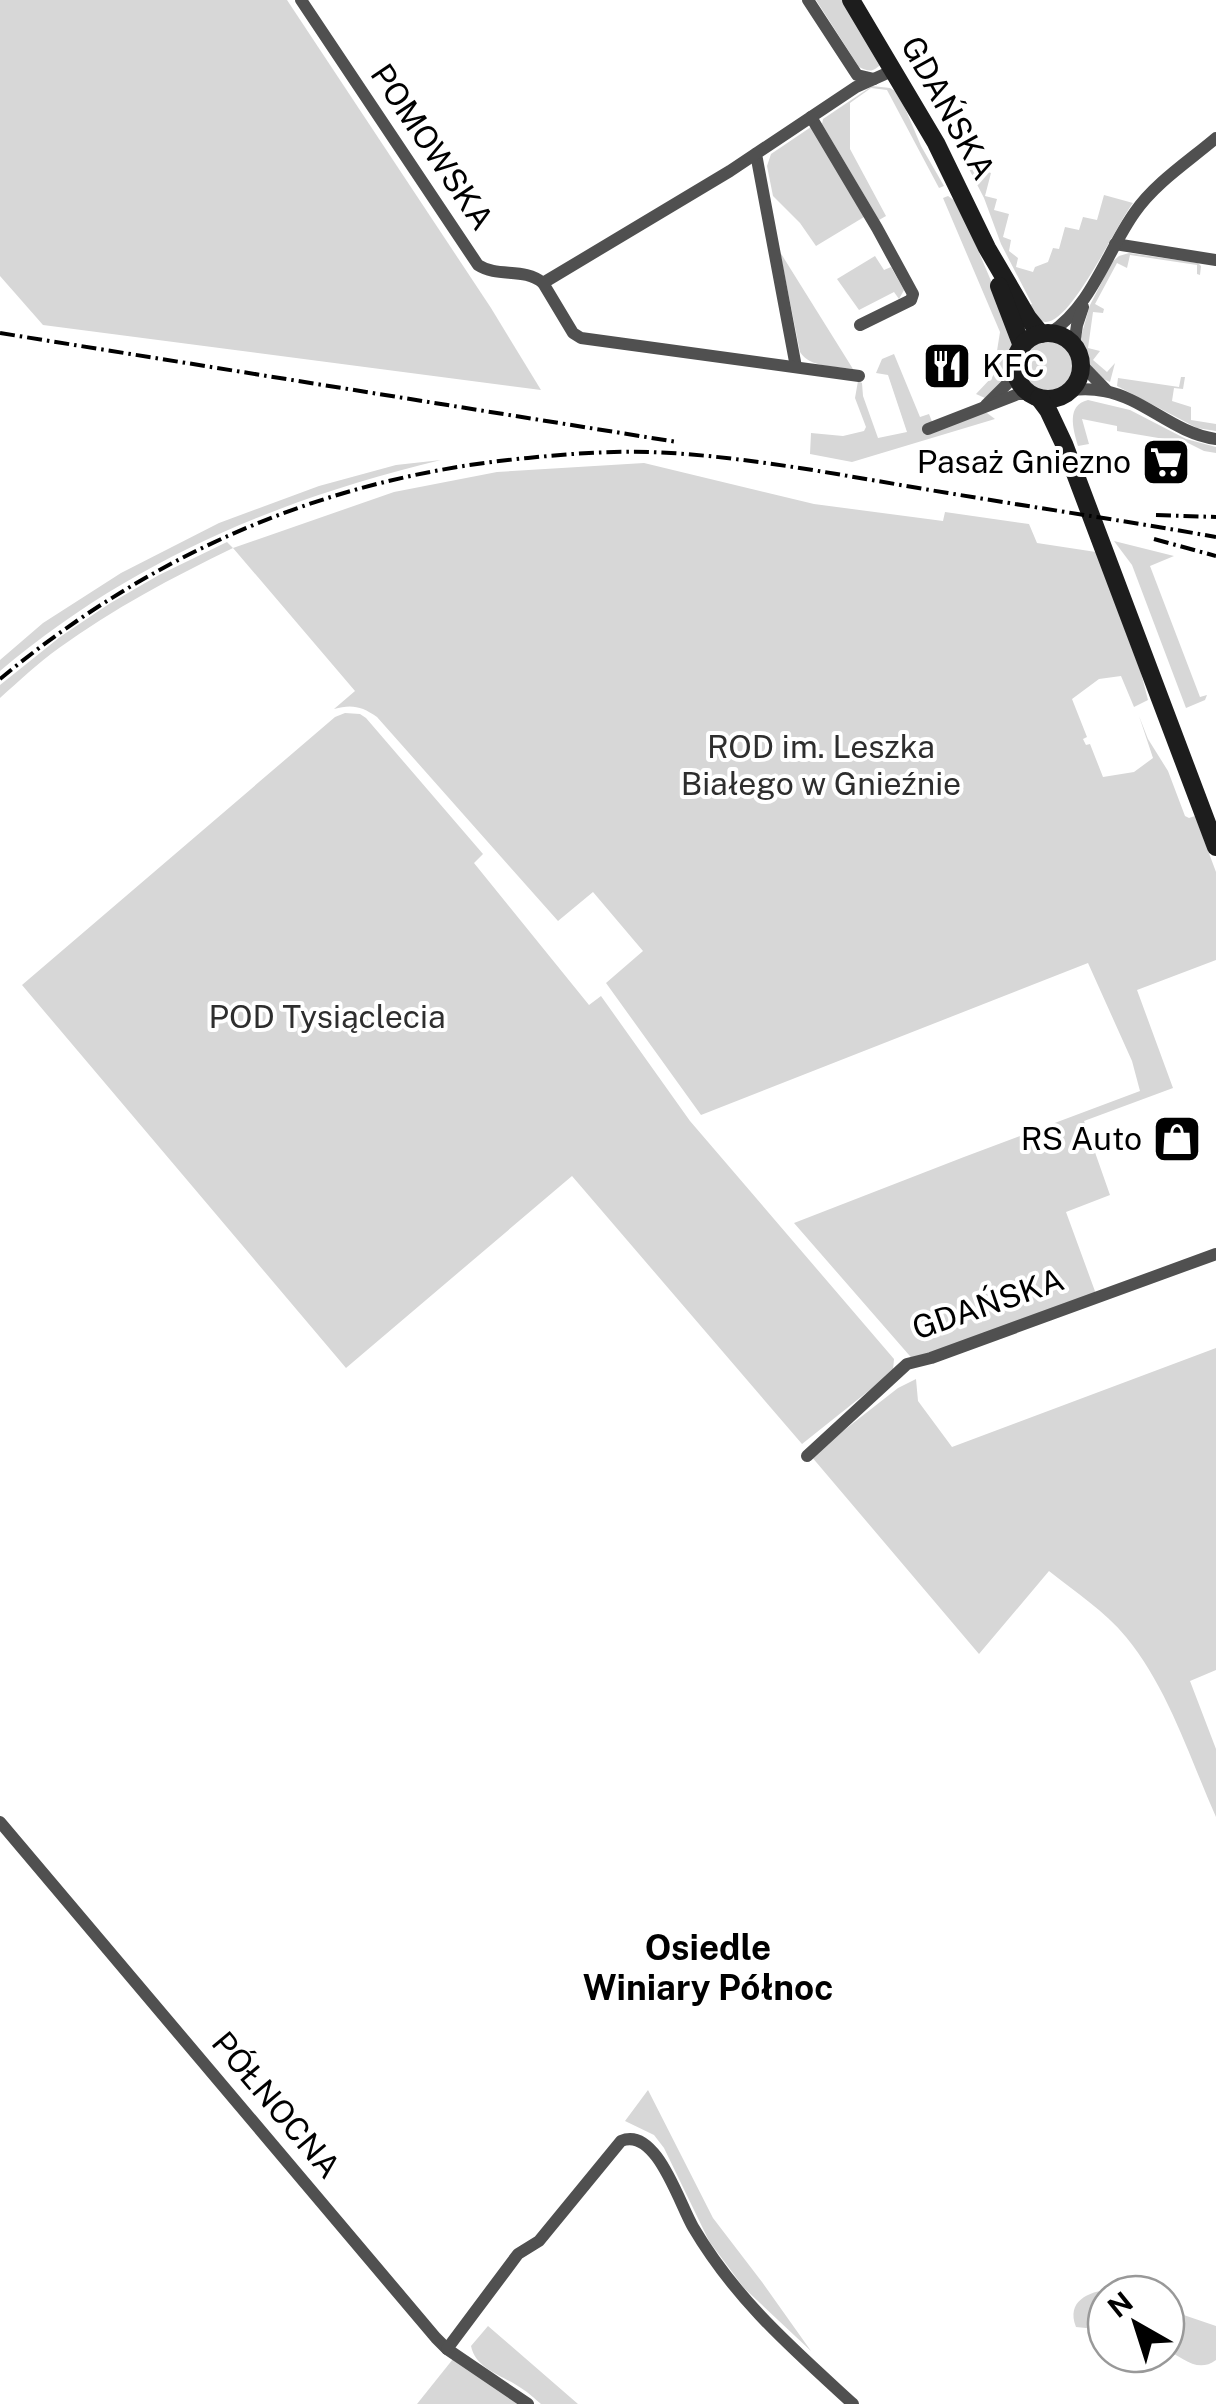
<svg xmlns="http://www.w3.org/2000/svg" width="1216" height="2404" viewBox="0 0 1216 2404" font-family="'Public Sans',sans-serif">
  <rect width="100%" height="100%" fill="#fff"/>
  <g fill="#d7d7d7">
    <path d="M0 0H287L491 308 541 390 43 325 0 276Z"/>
    <path d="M816 0H842L879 61 880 65C872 73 868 71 859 67Z"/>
    <path d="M872 86 890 88 895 91 905 108 921 146 944 186 939 188 887 90 871 88 850 103V149L886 216 879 220 822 124 823 119Z"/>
    <path d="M811 127 864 217 816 246 800 223 773 196 767 166 771 154Z"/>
    <path d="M967 165 991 173 985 196 997 199 994 210 1009 214 1003 237 1011 240 1009 251 1018 258 1016 267 1033 272 1035 267 1048 262 1053 248 1059 249 1065 227 1079 230 1083 217 1097 220 1104 195 1133 203C1116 225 1071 324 1045 322 1037 321 1032 313 1027 307L1032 304 1001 244 984 198Z"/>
    <path d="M948 196 958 203 1014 335 1008 374 985 398 976 394 993 376 1000 332 943 198Z"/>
    <path d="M780 252 853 369C835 366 810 368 800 352Z"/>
    <path d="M1129 253 1198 263 1201 266 1200 275 1197 274V265L1130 255 1127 268 1117 263 1095 304 1104 309 1103 313 1093 312 1088 348 1100 351 1093 360 1107 372 1115 363 1110 382 1097 376 1091 370 1080 340 1090 305 1112 262 1119 256Z"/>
    <path d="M875 256 884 270 891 267 904 290 899 299 894 292 859 310 837 279Z"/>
    <circle cx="1048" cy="366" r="26"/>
    <path d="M894 354 920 417 929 414 935 429 981 412 987 413 995 419 852 462 810 454 811 433 843 436 864 431 866 427 855 398 858 381 862 383 863 396 878 438 907 432 888 375 876 373 882 359Z"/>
    <path d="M1181 377H1185L1183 389 1174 388 1172 401 1191 407V420L1216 424V431L1197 428 1117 386 1118 378 1179 387Z"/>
    <path d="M1088 400 1130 410 1186 439 1216 447V453L1204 451 1188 443 1117 431V426L1082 419 1089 444 1078 446C1073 429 1066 405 1088 400Z"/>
    <path d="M441 460C278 499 129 562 0 671V660L43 623 121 573 219 523 319 486 396 465Z"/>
    <path d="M644 463 814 504 943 521 945 512 1029 524 1037 543 1096 552 1141 673 1148 700 1134 707 1121 676 1099 679 1072 699 1087 737 1083 739 1086 745 1090 744 1103 777 1134 772 1153 758 1139 716 1148 739 1168 771 1185 816 1189 818 1195 816 1216 872V960L1137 990 1173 1088 1084 1121 1110 1195 1066 1212 1096 1294 916 1363 794 1223 964 1157 1140 1091 1132 1061 1088 963 701 1115 606 983 643 951 593 892 558 921 377 717C362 706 351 704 334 709L355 691 233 548C173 577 113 609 59 648 38 663 19 681 0 698V685L60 637 109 604 159 575 227 542 233 548 394 492 497 472Z"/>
    <path d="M1114 541 1174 556 1150 566 1200 697 1207 695 1205 700 1186 708 1132 565Z"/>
    <path d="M345 713 360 714 366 718 483 854 474 863 589 1005 601 996 690 1121 894 1359 893 1370 881 1381 802 1444 572 1176 346 1368 22 985 335 717Z"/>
    <path d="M1216 1348V1670L1190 1681 1216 1749V1817C1189 1756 1168 1688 1126 1637 1105 1611 1075 1592 1049 1571L979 1654 811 1456 898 1388 916 1379 918 1401 952 1447Z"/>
    <path d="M648 2090 713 2218 762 2282 811 2351 744 2288 709 2241 664 2148 654 2135 625 2121Z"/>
    <path d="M1110 2289 1122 2294H1106V2330L1076 2327C1066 2301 1088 2292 1110 2289Z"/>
    <path d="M1166 2309 1216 2326V2360C1197 2374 1183 2357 1166 2350Z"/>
    <path d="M488 2326 578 2404H541C535 2399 528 2392 521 2388 503 2375 476 2370 471 2346Z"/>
    <path d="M453 2359 520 2404H417Z"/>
  </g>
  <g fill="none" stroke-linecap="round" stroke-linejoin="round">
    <g stroke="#505050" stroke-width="12">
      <path d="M301 0 478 265C498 278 524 267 543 283"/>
      <path d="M808 0 857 75 874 79"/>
      <path d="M811 117 877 228 913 294 911 300 860 325"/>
      <path d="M756 154 796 367"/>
      <path d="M1115 244 1216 260"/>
      <path d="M1050 333C1092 306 1107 251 1135 212 1155 183 1189 161 1216 138"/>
      <path d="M1074 345 1077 325 1083 307"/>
      <path d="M1081 364 1107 391"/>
      <path d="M859 376 581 338 573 333 543 283 730 171 856 87 894 70"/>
      <path d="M1071 390C1082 389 1094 389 1104 391 1144 398 1173 433 1216 439"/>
      <path d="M986 405 1016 375"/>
      <path d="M928 429 1018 394H1030"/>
      <path d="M807 1456 907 1364 931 1358 1216 1254"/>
      <path d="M0 1822 436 2338 447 2349 528 2404"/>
      <path d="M447 2349 518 2254 539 2241 621 2141C656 2126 679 2203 693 2227 736 2300 792 2348 853 2404"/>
    </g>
    <g stroke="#1d1d1d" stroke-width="18">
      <path d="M851 0 936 143 987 248 1028 318 1041 334"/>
      <path d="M999 286 1022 346"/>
      <circle cx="1048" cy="366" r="33"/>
      <path d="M1039 398 1048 410 1064 444 1216 847"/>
    </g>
    <g stroke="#000" stroke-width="4" stroke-dasharray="15 5 2.5 5" stroke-linecap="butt">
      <path d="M0 333 677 442"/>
      <path d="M1156 515 1216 517"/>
      <path d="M1154 539 1216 556"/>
      <path d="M0 679C153 552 330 476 528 458 575 453 623 450 671 453 764 459 856 478 948 493 1037 508 1127 521 1216 537"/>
    </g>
  </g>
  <defs>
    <g id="restaurant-square" transform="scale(2.5)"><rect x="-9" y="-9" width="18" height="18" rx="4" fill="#000" stroke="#fff"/><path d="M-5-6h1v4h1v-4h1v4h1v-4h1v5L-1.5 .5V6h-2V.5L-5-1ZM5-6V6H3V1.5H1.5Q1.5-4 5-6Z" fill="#fff"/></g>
    <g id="supermarket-square" transform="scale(2.5)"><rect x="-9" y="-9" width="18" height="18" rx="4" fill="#000" stroke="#fff"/><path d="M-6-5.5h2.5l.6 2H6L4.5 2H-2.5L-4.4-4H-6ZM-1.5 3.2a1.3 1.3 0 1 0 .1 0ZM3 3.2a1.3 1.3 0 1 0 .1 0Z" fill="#fff"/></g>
    <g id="shop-square" transform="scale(2.5)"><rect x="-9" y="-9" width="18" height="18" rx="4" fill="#000" stroke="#fff"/><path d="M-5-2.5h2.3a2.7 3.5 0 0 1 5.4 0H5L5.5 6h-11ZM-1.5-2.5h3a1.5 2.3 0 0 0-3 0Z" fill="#fff"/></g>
  </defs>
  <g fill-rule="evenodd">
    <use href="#restaurant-square" x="947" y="366"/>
    <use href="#supermarket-square" x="1166" y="462"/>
    <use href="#shop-square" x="1177" y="1139"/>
  </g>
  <g text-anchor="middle" stroke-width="8" stroke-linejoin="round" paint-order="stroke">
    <g font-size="32" fill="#000" stroke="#fff">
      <text transform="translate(948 108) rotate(61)" y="11">GDAŃSKA</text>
      <text transform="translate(432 147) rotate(56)" y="11">POMOWSKA</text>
      <text transform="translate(988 1304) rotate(-19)" y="11">GDAŃSKA</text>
      <text transform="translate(276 2105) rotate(50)" y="11">PÓŁNOCNA</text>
    </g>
    <g font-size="32" fill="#000" stroke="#fff" text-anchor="end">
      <text x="982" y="377" text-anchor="start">KFC</text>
      <text x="1131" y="473">Pasaż Gniezno</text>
      <text x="1142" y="1150">RS Auto</text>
    </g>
    <g font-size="32" fill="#2e2e2e" stroke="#fff">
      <text x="821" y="758">ROD im. Leszka<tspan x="821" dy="37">Białego w Gnieźnie</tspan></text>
      <text x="327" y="1028">POD Tysiąclecia</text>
    </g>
    <g font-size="35" font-weight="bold" fill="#000" stroke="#fff">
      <text x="708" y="1960">Osiedle<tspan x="708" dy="40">Winiary Północ</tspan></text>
    </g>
  </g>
  <g transform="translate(1136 2324) rotate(321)"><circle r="48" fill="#ffffff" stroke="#999999" stroke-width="2.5"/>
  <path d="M0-8L18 38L0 25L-18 38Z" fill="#000000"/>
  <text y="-15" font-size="28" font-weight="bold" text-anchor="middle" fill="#000000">N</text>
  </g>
</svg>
